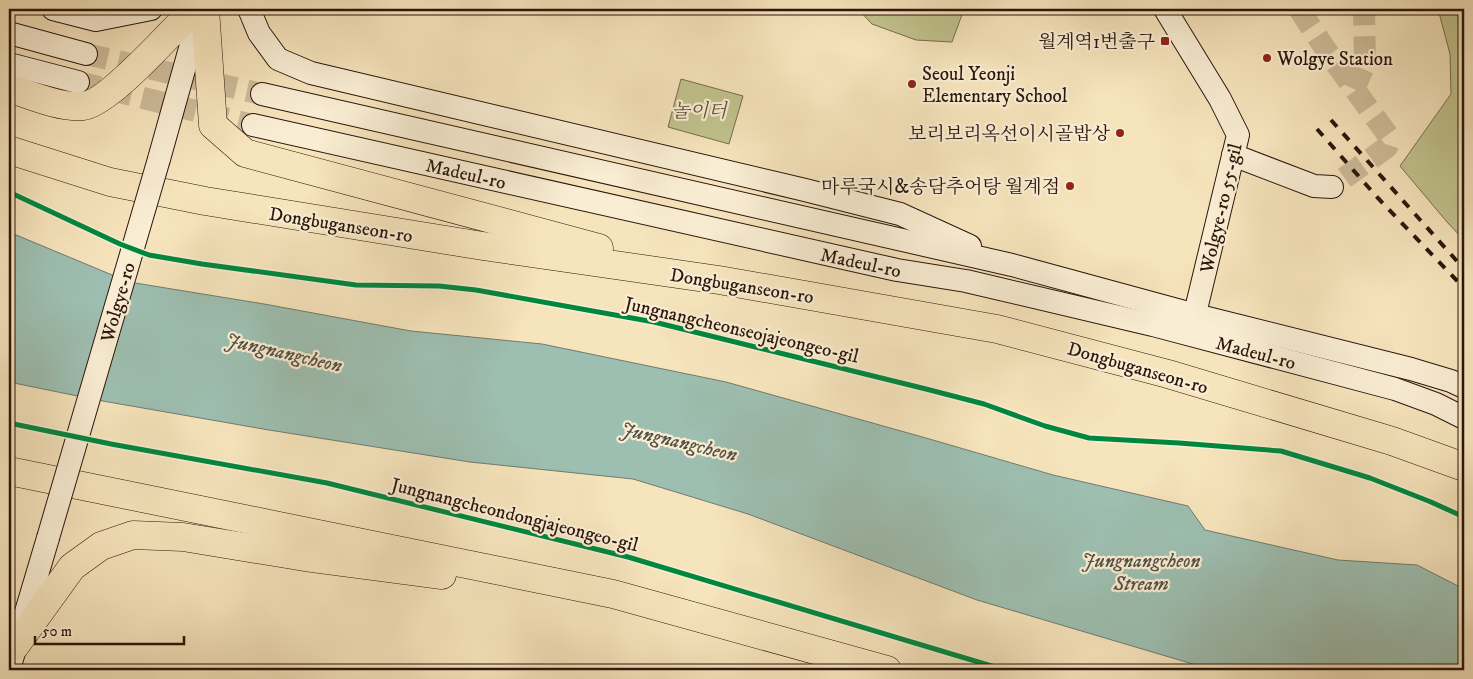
<svg xmlns="http://www.w3.org/2000/svg" width="1473" height="679" viewBox="0 0 1473 679" font-family="'IM FELL DW Pica','Noto Serif KR',serif">
  <rect width="100%" height="100%" fill="#f6e4bc"/>
  <filter id="stains"><feTurbulence type="fractalNoise" baseFrequency=".004" numOctaves="4"/><feColorMatrix values="0 0 0 0 .2 0 0 0 0 .09 0 0 0 0 .02 0 0 0 .5 -.17"/></filter>
  <radialGradient id="worn" r=".72"><stop offset=".6" stop-color="#630" stop-opacity="0"/><stop offset="1" stop-color="#630" stop-opacity=".3"/></radialGradient>
  <g fill="#c1c28d" stroke="#766c4c">
    <path d="M858 9H964L952 42 916 40 872 24Z"/>
    <path d="M1438 9H1464V240L1447 222 1400 166 1451 94 1450 54Z"/>
    <path d="M681 79 743 96 729 144 668 127Z"/>
  </g>
  <path fill="#9dbfb1" stroke="#6f7b6f" d="M9 232 129 282 264 304 411 331 542 344 726 382 926 438 1053 475 1188 506 1205 530 1338 560 1417 565 1464 589V670H1213L977 600 748 514 633 479 470 462 269 430 97 400 9 382Z"/>
  <g fill="none" stroke-linecap="round" stroke-linejoin="round">
    <g stroke="#cdbb99" stroke-width="22" stroke-dasharray="22 11" stroke-linecap="butt">
      <path d="M1299 9 1326 50 1390 138 1387 147 1332 187"/>
      <path d="M86 54 262 94"/>
      <path d="M78 82 253 125"/>
      <path d="M1354 89 1365 64 1364 9"/>
    </g>
    <g stroke="#2b150c" stroke-width="24">
      <g id="secondary">
        <path d="M53 9 96 20 151 9"/>
        <path d="M249 9 259 33 278 59 311 73 805 190 900 214 970 246"/>
        <path d="M1165 9 1220 99 1238 135 1191 330"/>
        <path d="M9 33 86 54"/>
        <path d="M9 64 78 82"/>
        <path d="M262 94 1012 265 1196 315 1411 369 1451 381 1464 387"/>
        <path d="M253 125 897 270 966 281 1153 325 1395 389 1436 404 1464 418"/>
        <path d="M1233 155 1314 186 1332 187"/>
        <path d="M159 159 201 9"/>
        <path d="M9 669 48 538"/>
      </g>
    </g>
    <g stroke="#2b150c" stroke-width="29">
      <g id="highway">
        <path d="M205 9 213 125 245 153 599 248"/>
        <path d="M9 88C30 95 60 108 83 106 108 104 174 29 194 9"/>
        <path d="M9 150 110 182 205 201 483 246 719 280 997 329 1168 374 1392 441 1464 467"/>
        <path d="M9 471 613 594 887 670"/>
        <path d="M15 646 72 567 101 546 133 535 183 537 305 557 442 575"/>
      </g>
    </g>
    <use href="#secondary" stroke="#f9edd3" stroke-width="22"/>
    <use href="#highway" stroke="#f6e4bc" stroke-width="28"/>
    <g stroke="#2b150c" stroke-width="4" stroke-dasharray="9 9" stroke-linecap="butt">
      <path d="M1331 120 1464 269"/>
      <path d="M1317 129 1377 197 1464 288"/>
    </g>
    <g stroke="#2b150c" stroke-width="24" stroke-linecap="butt">
      <path id="secondary-bridge" d="M48 538 159 159"/>
    </g>
    <use href="#secondary-bridge" stroke="#f9edd3" stroke-width="22"/>
    <g stroke="#f9edd3" stroke-width="8">
      <g id="cycleway">
        <path d="M9 192 120 244 149 255 202 264 356 285 439 286 476 290 654 322 926 389 984 404 1045 426 1089 438 1179 443 1281 451 1370 478 1431 502 1464 517"/>
        <path d="M9 423 111 444 327 483 628 557 1005 670"/>
      </g>
    </g>
    <use href="#cycleway" stroke="#00873e" stroke-width="5"/>
  </g>
  <g fill="#8f2418" stroke="#f9edd3" stroke-width="2">
    <rect x="1160" y="36" width="10" height="10" rx="2.5"/>
    <circle cx="1267" cy="58" r="5"/>
    <circle cx="912" cy="84" r="5"/>
    <circle cx="1120" cy="133" r="5"/>
    <circle cx="1070" cy="186" r="5"/>
  </g>
  <g text-anchor="middle" stroke-width="4.5" stroke-linejoin="round" paint-order="stroke">
    <g font-size="19" fill="#2b150c" stroke="#f9edd3" text-anchor="end">
      <text x="1155" y="48">월계역1번출구</text>
      <text x="1277" y="65" text-anchor="start">Wolgye Station</text>
      <text x="922" y="80" text-anchor="start">Seoul Yeonji<tspan x="922" dy="22">Elementary School</tspan></text>
      <text x="1110" y="140">보리보리옥선이시골밥상</text>
      <text x="1060" y="193">마루국시&amp;송담추어탕 월계점</text>
    </g>
    <g font-size="19" font-style="italic" fill="#605239" stroke="#f9edd3">
      <text x="699" y="117">놀이터</text>
    </g>
    <g font-size="19" fill="#2b150c" stroke="#f9edd3">
      <text transform="translate(466 173) rotate(13)" y="7">Madeul-ro</text>
      <text transform="translate(1220 208) rotate(-77)" y="7">Wolgye-ro 55-gil</text>
      <text transform="translate(341 224) rotate(9)" y="7">Dongbuganseon-ro</text>
      <text transform="translate(861 262) rotate(12)" y="7">Madeul-ro</text>
      <text transform="translate(742 285) rotate(9)" y="7">Dongbuganseon-ro</text>
      <text transform="translate(117 302) rotate(-74)" y="7">Wolgye-ro</text>
      <text transform="translate(742 329) rotate(13)" y="7">Jungnangcheonseojajeongeo-gil</text>
      <text transform="translate(1256 352) rotate(15)" y="7">Madeul-ro</text>
      <text transform="translate(1138 367) rotate(16)" y="7">Dongbuganseon-ro</text>
      <text transform="translate(515 514) rotate(14)" y="7">Jungnangcheondongjajeongeo-gil</text>
    </g>
    <g font-size="20" font-style="italic" fill="#535046" stroke="#f9edd3">
      <text transform="translate(284 352) rotate(13)" y="7">Jungnangcheon</text>
      <text transform="translate(679 441) rotate(13)" y="7">Jungnangcheon</text>
      <text x="1141" y="567">Jungnangcheon<tspan x="1141" dy="23">Stream</tspan></text>
    </g>
  </g>
  <rect width="1473" height="679" fill="none" stroke="#f6e4bc" stroke-width="30"/>
  <rect x="10" y="10" width="1453" height="659" fill="none" stroke="#2b150c" stroke-width="2.5"/>
  <rect x="15" y="15" width="1443" height="649" fill="none" stroke="#2b150c"/>
  <path d="M35 636v8h149v-8" fill="none" stroke="#2b150c" stroke-width="2.5"/>
  <text x="42" y="636" font-size="15" fill="#2b150c" stroke="#f9edd3" stroke-width="4" paint-order="stroke">50 m</text>
  <rect width="100%" height="100%" filter="url(#stains)"/>
  <rect width="100%" height="100%" fill="url(#worn)"/>
</svg>
